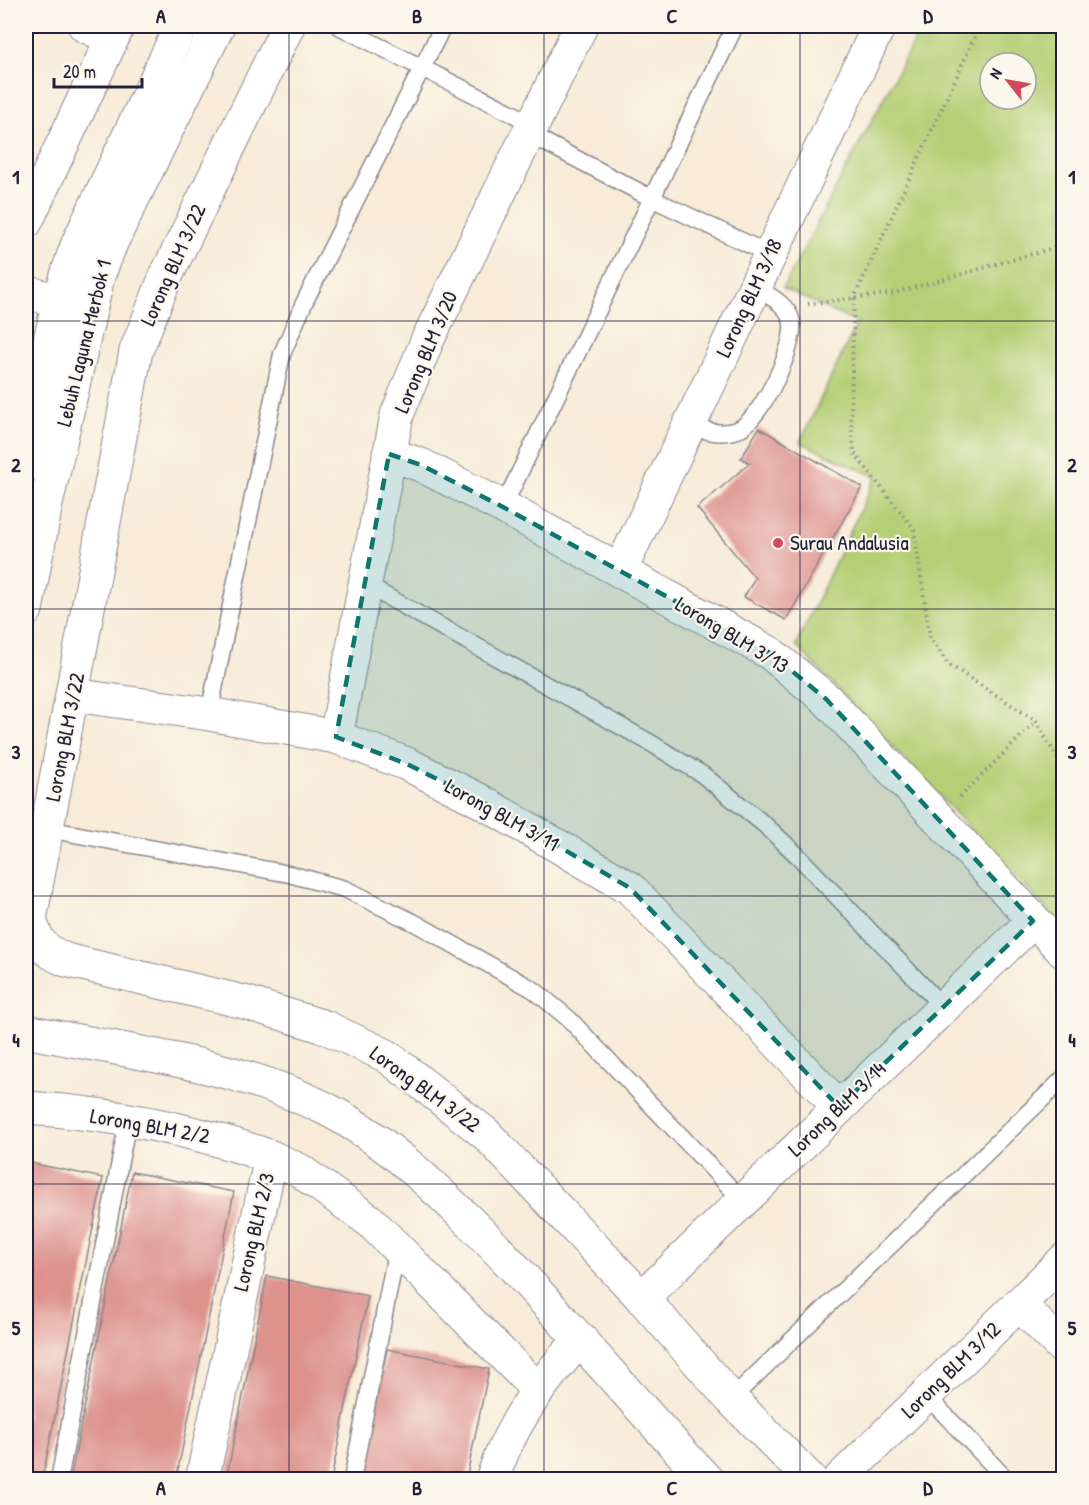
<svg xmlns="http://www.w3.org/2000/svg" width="1089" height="1505" viewBox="0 0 1089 1505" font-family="'Patrick Hand',sans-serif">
  <rect width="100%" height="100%" fill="#fbf7ec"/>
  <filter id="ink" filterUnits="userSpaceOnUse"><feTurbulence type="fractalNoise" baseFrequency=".0167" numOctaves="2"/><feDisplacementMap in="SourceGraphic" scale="12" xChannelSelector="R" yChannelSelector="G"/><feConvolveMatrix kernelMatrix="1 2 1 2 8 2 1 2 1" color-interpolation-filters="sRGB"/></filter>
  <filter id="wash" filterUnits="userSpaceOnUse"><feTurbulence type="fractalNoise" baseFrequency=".008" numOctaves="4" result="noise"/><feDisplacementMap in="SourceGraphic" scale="24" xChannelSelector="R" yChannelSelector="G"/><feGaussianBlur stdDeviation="1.35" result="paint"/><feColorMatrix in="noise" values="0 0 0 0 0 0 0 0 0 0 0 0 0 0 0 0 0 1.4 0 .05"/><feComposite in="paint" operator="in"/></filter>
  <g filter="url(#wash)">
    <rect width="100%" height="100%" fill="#f8ebd8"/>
    <path fill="#b4cf75" stroke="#6b7858" stroke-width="1.5" fill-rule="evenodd" d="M922 26H1063V926L796 645 876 477 800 442 857 323 783 288ZM990 63H1026V99H990Z"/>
    <g id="blocks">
      <g fill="#dd928e">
        <path d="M759 428 862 487 786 620 744 597 755 578 697 508 750 463 741 458Z"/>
        <path d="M26 1162 103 1178 42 1480H26Z"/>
        <path d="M132 1172 234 1192 176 1480H70Z"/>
        <path d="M267 1276 368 1296 331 1480H226Z"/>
        <path d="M387 1349 489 1369 466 1480H360Z"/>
      </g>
    </g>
  </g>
  <g filter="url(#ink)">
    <use href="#blocks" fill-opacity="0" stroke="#8d868a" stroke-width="1.5"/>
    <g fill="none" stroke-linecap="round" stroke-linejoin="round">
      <g stroke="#8d868a" stroke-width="19">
        <g id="lane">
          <path d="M339 26 533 124"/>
          <path d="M529 134 651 198 769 254"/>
          <path d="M688 426C704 430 720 436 737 430 760 422 799 342 791 319 786 303 767 295 754 286"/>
          <path d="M503 507 735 26"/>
          <path d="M366 585 649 742 703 775 765 825 797 855 943 1007"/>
          <path d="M209 714 282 354 304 303 443 26"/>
          <path d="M47 829 289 874 345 889 415 923 534 990 569 1019 743 1201"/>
          <path d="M926 1395 1007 1480"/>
          <path d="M731 1399 1064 1078"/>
          <path d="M59 1480 128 1120"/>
          <path d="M352 1480 397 1248"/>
        </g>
      </g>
      <g stroke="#8d868a" stroke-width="35">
        <g id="street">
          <path d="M85 26 112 38"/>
          <path d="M288 26 166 276 136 351 30 919C36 942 44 951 66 960L244 1002 325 1027 387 1056 486 1134 642 1298 731 1399 811 1480"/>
          <path d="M26 222 118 26"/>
          <path d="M26 292 87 309"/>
          <path d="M389 454 421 465 503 507 770 653 826 699 1064 952"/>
          <path d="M620 571 879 26"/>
          <path d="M73 695 209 714 336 737 407 764 477 799 630 888 839 1107"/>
          <path d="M336 737 397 415 427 341 581 26"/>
          <path d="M26 1031C122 1051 240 1064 328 1110 388 1141 439 1191 486 1238 562 1316 632 1401 707 1480"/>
          <path d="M26 1108C108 1113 193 1129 271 1157"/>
          <path d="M642 1298 1033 921"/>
          <path d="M1019 1304 1064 1349"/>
          <path d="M202 1480 271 1157 299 1170 370 1221 538 1390"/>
          <path d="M492 1480C509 1426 543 1379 581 1339"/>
          <path d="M839 1480 1064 1260"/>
        </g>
      </g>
      <g stroke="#8d868a" stroke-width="35">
        <g id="secondary">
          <path d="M26 465C40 391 51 315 78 243L181 26"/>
          <path d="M26 610 46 504 98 276 111 243 218 26"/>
        </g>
      </g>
      <g stroke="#8d868a" stroke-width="4" stroke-dasharray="1.5 4.5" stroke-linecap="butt">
        <path d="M980 26 854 298 851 410 854 453 914 529 930 637 948 664 1036 721 1064 770"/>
        <path d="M808 304 895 293 1064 245"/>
        <path d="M960 797 1036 721"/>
      </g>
      <use href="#lane" stroke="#fff" stroke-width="16"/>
      <use href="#street" stroke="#fff" stroke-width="33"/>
      <use href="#secondary" stroke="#fff" stroke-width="33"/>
    </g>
  </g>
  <path fill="#0f766e" fill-opacity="0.2" stroke="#0f766e" stroke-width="4.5" stroke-dasharray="12 8" stroke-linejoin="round" d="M389 454 421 465 503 507 770 653 826 699 1033 921 839 1107 630 888 477 799 407 764 336 737Z"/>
  <path fill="none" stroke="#22223b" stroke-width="1.5" stroke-opacity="0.55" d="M289 26V1480M544 26V1480M800 26V1480M26 321H1064M26 609H1064M26 896H1064M26 1184H1064"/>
  <circle fill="#d1495b" stroke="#fbf7ec" stroke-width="2" cx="778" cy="543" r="6"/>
  <g text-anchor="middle" stroke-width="4.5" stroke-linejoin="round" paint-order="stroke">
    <g font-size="21" fill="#22223b" stroke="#fbf7ec">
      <text transform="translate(173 265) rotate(-66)" y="7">Lorong BLM 3/22</text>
      <text transform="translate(749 298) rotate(-65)" y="7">Lorong BLM 3/18</text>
      <text transform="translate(84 343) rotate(-76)" y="7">Lebuh Laguna Merbok 1</text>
      <text transform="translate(426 352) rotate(-67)" y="7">Lorong BLM 3/20</text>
      <text transform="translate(732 635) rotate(31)" y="7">Lorong BLM 3/13</text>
      <text transform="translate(65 737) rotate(-79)" y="7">Lorong BLM 3/22</text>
      <text transform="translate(502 815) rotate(29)" y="7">Lorong BLM 3/11</text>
      <text transform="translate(425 1089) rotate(36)" y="7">Lorong BLM 3/22</text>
      <text transform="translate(837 1109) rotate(-44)" y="7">Lorong BLM 3/14</text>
      <text transform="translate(150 1126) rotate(10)" y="7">Lorong BLM 2/2</text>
      <text transform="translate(254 1232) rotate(-77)" y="7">Lorong BLM 2/3</text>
      <text transform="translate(951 1370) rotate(-44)" y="7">Lorong BLM 3/12</text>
    </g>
    <g font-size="21" fill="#22223b" stroke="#fbf7ec" text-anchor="start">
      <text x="790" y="550">Surau Andalusia</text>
    </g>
  </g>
  <rect width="1089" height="1505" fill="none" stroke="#fbf7ec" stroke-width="66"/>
  <g transform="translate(1008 81) rotate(301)"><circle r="28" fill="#fbf7ec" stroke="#a4a2a5" stroke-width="1.5"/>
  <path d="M0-4.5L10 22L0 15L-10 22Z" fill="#d1495b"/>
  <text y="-9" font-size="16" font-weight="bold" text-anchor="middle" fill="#22223b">N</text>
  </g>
  <path d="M54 78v9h88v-9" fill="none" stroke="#22223b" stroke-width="3"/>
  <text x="63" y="78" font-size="18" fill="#22223b" stroke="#fbf7ec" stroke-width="4.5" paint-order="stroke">20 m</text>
  <rect x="33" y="33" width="1023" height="1439" fill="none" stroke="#22223b" stroke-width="2"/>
  <g font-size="20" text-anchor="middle" font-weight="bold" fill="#22223b">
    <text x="161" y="23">A</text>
    <text x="417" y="23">B</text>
    <text x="672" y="23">C</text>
    <text x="928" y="23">D</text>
    <text x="16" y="184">1</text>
    <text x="1072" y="184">1</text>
    <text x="16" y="472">2</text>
    <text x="1072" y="472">2</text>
    <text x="16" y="759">3</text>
    <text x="1072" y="759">3</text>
    <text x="16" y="1047">4</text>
    <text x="1072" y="1047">4</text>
    <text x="16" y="1335">5</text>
    <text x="1072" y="1335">5</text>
    <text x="161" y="1495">A</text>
    <text x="417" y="1495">B</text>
    <text x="672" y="1495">C</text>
    <text x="928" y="1495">D</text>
  </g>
</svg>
